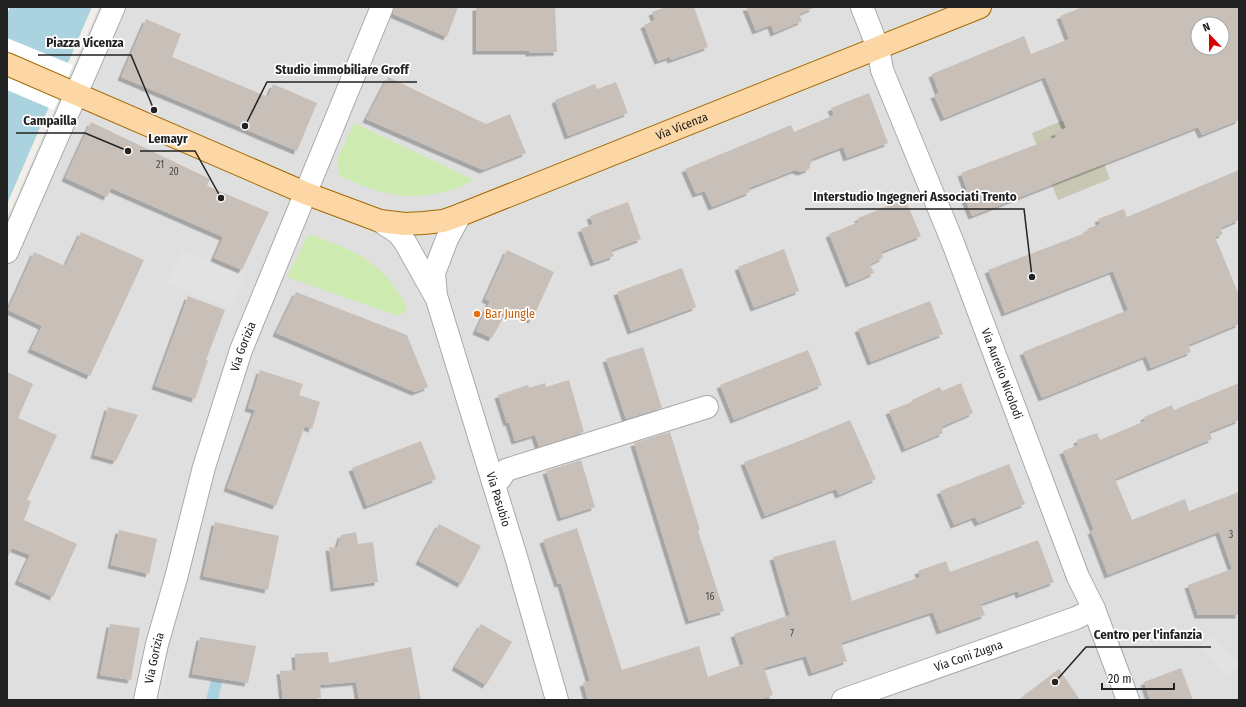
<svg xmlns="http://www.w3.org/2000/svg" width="1246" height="707" viewBox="0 0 1246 707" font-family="'Fira Sans Condensed',sans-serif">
  <defs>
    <filter id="shadow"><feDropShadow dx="-3.5" dy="3.5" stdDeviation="0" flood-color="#0004"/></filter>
  </defs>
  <rect width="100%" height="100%" fill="#f2efe9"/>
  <path fill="#e0dfdf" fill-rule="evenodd" d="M99 7H1239V700H7V219ZM1198 24H1222V48H1198Z"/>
  <path fill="#c7c7b4" d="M1084 112 1110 179 1058 200 1032 133Z"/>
  <g fill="#cdebb0">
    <path d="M354 123 474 180C451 194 416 199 390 194 373 190 355 183 340 176L337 160Z"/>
    <path d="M313 235C351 251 374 256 398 292 402 298 407 303 406 311L399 315H395L287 277 307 237Z"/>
  </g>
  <g fill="#e2e2e2">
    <path d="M183 250 245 276 231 308 167 284Z"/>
    <path d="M1211 635 1239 665 1227 676 1199 647Z"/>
    <path d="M166 655 170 656 162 700H158Z"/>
  </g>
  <g fill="#aad3df">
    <path d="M10 7H92L7 204V15Z"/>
    <path d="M211 680 222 682 218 700H206Z"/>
  </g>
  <path fill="#fff" d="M7 38 73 65 54 110 7 90Z"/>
  <g fill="#c7bfb8" fill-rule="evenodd" filter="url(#shadow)">
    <path d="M394 7H458L447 37 393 14Z"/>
    <path d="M476 7H555L557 52 529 53V51H476Z"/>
    <path d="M666 7H694L708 47 671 60 670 57 658 61 644 25 655 20 652 12Z"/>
    <path d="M746 7H813V8L799 14 802 21 774 33 771 25 756 31Z"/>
    <path d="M1083 7H1239V120L1202 135 1198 127 972 216 962 191 967 190 961 173 1056 137 1054 133 1066 128 1045 77 944 118 934 95 939 93 932 74 1024 36 1031 54 1069 39 1060 16ZM1198 24H1222V48H1198Z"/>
    <path d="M146 19 181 34 172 57 268 97 273 84 317 103 297 151 121 77Z"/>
    <path d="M388 77 486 124 510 114 526 153 483 170 366 119Z"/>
    <path d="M616 82 628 113 568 136 555 100 595 84 597 89Z"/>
    <path d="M869 93 888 143 847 158 843 147 812 159 809 169 801 172 795 170 749 188 750 192 712 207 705 191 696 194 685 169 791 125 794 132 834 115 831 108Z"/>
    <path d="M91 122 210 179 207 186 269 212 242 270 214 258 223 237 111 188 107 197 65 178Z"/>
    <path d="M1239 170V220L1220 228 1223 234 1215 237 1239 295V324L1188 345 1191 352 1151 368 1146 356 1042 398 1023 352 1128 310 1113 271 1005 313 988 270 1088 232 1087 229 1100 224 1098 219 1124 209 1127 217Z"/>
    <path d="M905 199 921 236 881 252 883 258 870 264 874 273 849 284 829 234 859 222 858 218Z"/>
    <path d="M628 202 641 239 611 250 614 256 594 263 581 229 593 224 590 216Z"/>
    <path d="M81 232 144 260 90 376 31 349 42 326 8 310 34 252 65 266Z"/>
    <path d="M784 249 799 291 754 308 738 267Z"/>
    <path d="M507 250 554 272 532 320 508 309 492 338 476 331 490 301 485 299Z"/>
    <path d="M682 268 696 307 631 331 617 292Z"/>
    <path d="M296 292 407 335 428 387 415 392 276 333Z"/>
    <path d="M188 296 225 310 206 360H208L195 399 155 386Z"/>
    <path d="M930 301 943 334 871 362 858 329Z"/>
    <path d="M643 347 662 408 626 419 606 359Z"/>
    <path d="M808 350 822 385 734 420 720 385Z"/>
    <path d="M260 370 303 384 299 395 320 402 312 429 305 426 276 506 227 488 255 410 248 408Z"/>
    <path d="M7 372 33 384 18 418 57 435 27 500 31 501 24 520 77 544 53 597 18 581 30 555 12 548 7 559Z"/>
    <path d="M569 380 584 432 539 447 535 435 515 441 509 422 507 423 498 395 528 385 529 388 545 383 546 387Z"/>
    <path d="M961 383 973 413 941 427 943 433 905 449 889 411 912 402V400L940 387 942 391Z"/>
    <path d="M1239 383V420L1209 432 1212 439 1115 479 1132 520 1185 499 1189 511 1239 492V615H1198L1188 585 1232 569 1219 532 1108 575 1091 531 1094 530 1063 451 1078 445 1077 440 1097 433 1100 440 1145 421 1144 417 1172 405 1174 410Z"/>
    <path d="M108 407 138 415 116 461 94 455Z"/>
    <path d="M850 420 876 479 839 495 836 489 765 516 744 462 797 442Z"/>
    <path d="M670 432 700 530 698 531 724 611 689 621 634 443Z"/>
    <path d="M421 441 436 479 367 506 352 468Z"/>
    <path d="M581 460 595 507 561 518 546 471Z"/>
    <path d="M1009 464 1025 504 978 523 975 517 954 525 940 491Z"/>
    <path d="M215 522 279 536 268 590 203 576Z"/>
    <path d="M439 524 481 546 461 584 419 561Z"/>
    <path d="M577 528 622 670 699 646 708 677 744 664 734 634 790 615 773 557 835 540 852 601 920 577 918 571 946 561 950 572 1038 540 1054 582 1019 595 1018 591 981 604 985 615 940 631 933 612 841 643 847 661 812 673 806 656 764 668 773 695 759 700H588L583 683 590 681 561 583 558 584 543 540Z"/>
    <path d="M119 530 157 539 149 574 111 565Z"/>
    <path d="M356 532 358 544 373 542 378 582 334 588 329 547 337 548 341 535Z"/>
    <path d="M110 624 140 628 131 680 100 675Z"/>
    <path d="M481 624 512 642 486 685 455 667Z"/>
    <path d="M200 637 256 646 248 683 192 674Z"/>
    <path d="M411 647 421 700H359L356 682 320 685 321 698 283 700 280 671 296 670 295 654 328 652 329 663Z"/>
    <path d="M1181 668 1193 700H1150L1144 682Z"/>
    <path d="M1059 669 1080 700H1018Z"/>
  </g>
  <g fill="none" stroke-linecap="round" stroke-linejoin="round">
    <g stroke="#a9a9a9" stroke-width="24">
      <g id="minor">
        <path id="s1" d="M862 7 878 48 882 70 953 243 1078 577 1094 609 1128 700"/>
        <path id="s2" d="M380 221 398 233 405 242 437 299 517 560 557 700"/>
        <path d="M7 252 114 7"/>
        <path d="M436 296 434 273 447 239 460 215"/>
        <path d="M493 482 500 479 506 470 707 407"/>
        <path id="s3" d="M145 700 157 644 176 578 204 467 241 350 382 7"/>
        <path id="s4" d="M843 700 1076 618 1094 609"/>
      </g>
    </g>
    <g stroke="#a06b00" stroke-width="24">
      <g id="major">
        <path id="s5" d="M7 64 305 193 380 221 405 224 423 223 443 221 460 215 980 7"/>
      </g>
    </g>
    <use href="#minor" stroke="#fff" stroke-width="22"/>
    <use href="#major" stroke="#fcd6a4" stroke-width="22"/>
  </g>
  <circle fill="#e8710a" stroke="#fff" stroke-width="1.5" cx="477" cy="314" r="4"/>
  <g text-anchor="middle" stroke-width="3.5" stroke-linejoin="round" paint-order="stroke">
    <g font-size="10" fill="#4b4948">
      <text x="160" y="168">21</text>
      <text x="174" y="175">20</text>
      <text x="1231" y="538">3</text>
      <text x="710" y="600">16</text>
      <text x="792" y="637">7</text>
    </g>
    <g font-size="12" fill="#222" stroke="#fff">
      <text dy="4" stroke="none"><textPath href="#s5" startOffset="725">Via Vicenza</textPath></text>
      <text dy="4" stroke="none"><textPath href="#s3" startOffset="367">Via Gorizia</textPath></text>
      <text dy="4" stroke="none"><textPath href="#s1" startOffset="393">Via Aurelio Nicolodi</textPath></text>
      <text dy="4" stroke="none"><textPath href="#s2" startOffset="308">Via Pasubio</textPath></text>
      <text dy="4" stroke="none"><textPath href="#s4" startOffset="133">Via Coni Zugna</textPath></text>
      <text dy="4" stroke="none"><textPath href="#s3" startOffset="43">Via Gorizia</textPath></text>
    </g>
    <g font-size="12" fill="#c56008" stroke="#fff" text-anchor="start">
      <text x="485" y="318">Bar Jungle</text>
    </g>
  </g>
  <path fill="none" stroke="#222" stroke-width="1.5" d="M154 110L131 55H38M245 126L267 82H417M128 151L85 133H16M221 198L195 151H140M1032 277L1024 209H805M1055 682L1086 647H1211"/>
  <g fill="#222" stroke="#fff" stroke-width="1.5">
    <circle cx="154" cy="110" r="4"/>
    <circle cx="245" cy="126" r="4"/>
    <circle cx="128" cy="151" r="4"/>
    <circle cx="221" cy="198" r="4"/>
    <circle cx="1032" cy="277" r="4"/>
    <circle cx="1055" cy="682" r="4"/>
  </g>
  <g font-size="13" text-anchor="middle" font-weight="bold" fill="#222" stroke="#fff" stroke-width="3.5" stroke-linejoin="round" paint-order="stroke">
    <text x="85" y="47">Piazza Vicenza</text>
    <text x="342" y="74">Studio immobiliare Groff</text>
    <text x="50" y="125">Campailla</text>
    <text x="168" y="143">Lemayr</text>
    <text x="915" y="201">Interstudio Ingegneri Associati Trento</text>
    <text x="1148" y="639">Centro per l'infanzia</text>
  </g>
  <rect width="1246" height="707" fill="none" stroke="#222222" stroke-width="16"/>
  <g transform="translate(1210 36) rotate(338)"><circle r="19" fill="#ffffff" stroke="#a7a7a7"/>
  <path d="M0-3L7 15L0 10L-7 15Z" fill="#d40000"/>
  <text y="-6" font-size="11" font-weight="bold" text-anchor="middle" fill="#222222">N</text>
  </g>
  <path d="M1102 683v6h72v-6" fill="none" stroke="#222222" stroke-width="2"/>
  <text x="1108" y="683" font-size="12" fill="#222222" stroke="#ffffff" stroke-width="3" paint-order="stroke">20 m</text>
</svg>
